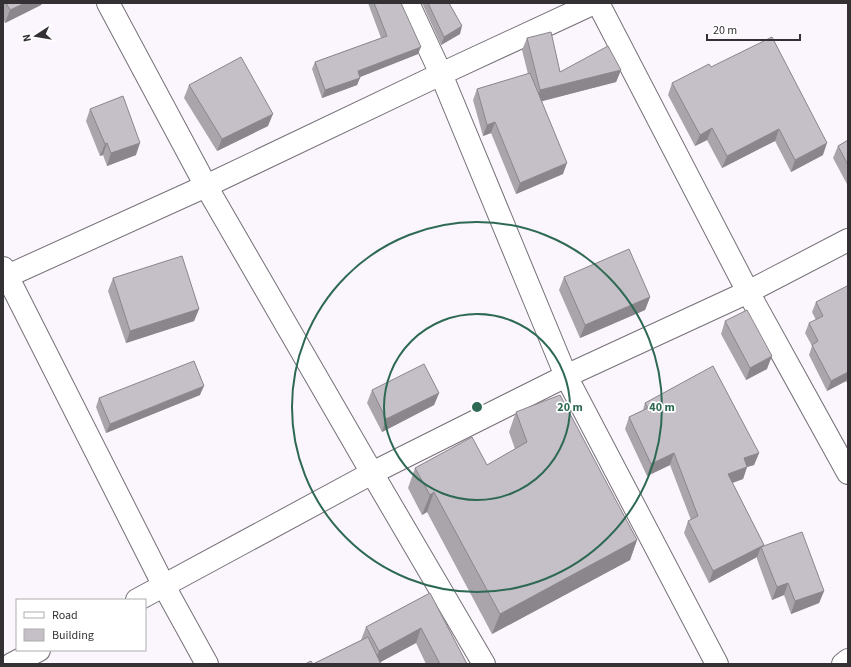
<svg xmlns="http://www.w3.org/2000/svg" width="851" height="667" viewBox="0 0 851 667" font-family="'Source Sans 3',sans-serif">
  <rect width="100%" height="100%" fill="#fbf6fd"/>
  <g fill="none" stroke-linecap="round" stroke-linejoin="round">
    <g stroke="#757077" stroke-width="24">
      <g id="minor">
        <path d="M108 3 206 186 372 473 484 664"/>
        <path d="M598 3 748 292 848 473"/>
        <path d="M3 268 164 586 207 664"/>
        <path d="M3 278 206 186 441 74 594 3"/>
        <path d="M137 600 372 473 566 376 748 292 848 240"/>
        <path d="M12 664 39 650"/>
        <path d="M843 664 848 660"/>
      </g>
    </g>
    <g stroke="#757077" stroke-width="24">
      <path id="tertiary" d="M408 3 441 74 566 376 717 664"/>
    </g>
    <use href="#minor" stroke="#fff" stroke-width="22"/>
    <use href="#tertiary" stroke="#fff" stroke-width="22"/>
  </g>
  <g fill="#a9a5ab">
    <path d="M3 3H42L41 5 5 23 3 19Z"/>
    <path d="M368 3H401L418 54 360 77 357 85 322 98 312 69 315 62 381 38Z"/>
    <path d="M422 3H449L460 34 441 45Z"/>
    <path d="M527 38 560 72 621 70 616 82 542 101 563 174 516 194 491 133 483 136 473 100 477 89 528 74 522 50Z"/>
    <path d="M711 67 823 155 791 172 775 141 722 168 707 140 695 146 668 95 672 83Z"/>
    <path d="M189 85 268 126 217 151 184 98Z"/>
    <path d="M90 109 136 155 107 166 103 155 100 156 86 121Z"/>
    <path d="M848 140V186L833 158 838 146Z"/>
    <path d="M564 277 650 297 645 310 580 338 559 290Z"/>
    <path d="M113 278 199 309 194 321 126 343 108 291Z"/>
    <path d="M848 289V385L846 381 827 391 809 355 812 346 805 333 809 323 816 320 812 312 816 302Z"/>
    <path d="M725 321 767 369 746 380 721 334Z"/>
    <path d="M372 390 439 393 434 405 382 432 367 403Z"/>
    <path d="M200 395 106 433 96 407 99 398Z"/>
    <path d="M645 403 759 453 754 465 747 467 743 479 732 483 764 545 763 546 824 591 819 603 791 614 784 595 772 600 757 559V557L709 583 684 533 688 521 691 520 670 465 647 476 625 429 629 417 643 410Z"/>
    <path d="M516 412 637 540 630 560 492 634 427 512 422 515 408 488 415 468 487 465 515 449 509 432Z"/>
    <path d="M430 593 467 664H426L416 643 380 662 313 664 361 640 366 627Z"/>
  </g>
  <g fill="#8a868b">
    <path d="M25 3H42L41 5 5 23 10 10Z"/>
    <path d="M462 26 460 34 441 45 444 37Z"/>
    <path d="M421 47 418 54 355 79 358 71Z"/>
    <path d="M621 70 616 82 535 103 540 90Z"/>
    <path d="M360 78 357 85 322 98 325 90Z"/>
    <path d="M273 114 268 126 217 151 222 139Z"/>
    <path d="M495 122 491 133 483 136 487 125Z"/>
    <path d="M712 128 707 140 695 146 700 135Z"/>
    <path d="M779 129 775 141 722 168 727 156Z"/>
    <path d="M107 143 103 155 100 156 105 144Z"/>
    <path d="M140 143 136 155 107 166 111 153Z"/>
    <path d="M827 143 823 155 791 172 795 160Z"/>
    <path d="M567 163 563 174 516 194 520 183Z"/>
    <path d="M650 297 645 310 580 338 585 325Z"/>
    <path d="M199 309 194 321 126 343 130 331Z"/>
    <path d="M772 356 767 369 746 380 750 368Z"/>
    <path d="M848 372V376L846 381 827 391 831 381Z"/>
    <path d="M204 386 200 395 106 433 110 424Z"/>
    <path d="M439 393 434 405 382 432 386 419Z"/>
    <path d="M674 453 670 465 647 476 651 464Z"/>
    <path d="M759 453 754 465 747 467 743 479 724 486 728 474 744 458Z"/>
    <path d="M434 492 427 512 422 515 430 495Z"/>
    <path d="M637 540 630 560 492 634 500 614Z"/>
    <path d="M764 545 762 549 761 547 757 557 709 583 713 571Z"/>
    <path d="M788 583 784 595 772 600 777 587Z"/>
    <path d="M824 591 819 603 791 614 795 601Z"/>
    <path d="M421 628 416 643 377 664H374L379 651Z"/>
  </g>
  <g fill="#c5c0c7" stroke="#8a868b">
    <path d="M6 3H25L10 10Z"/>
    <path d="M374 3H401L421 47 358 71 360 78 325 90 315 62 387 36Z"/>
    <path d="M428 3H449L462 26 444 37Z"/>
    <path d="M551 32 560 72 608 46 621 70 540 90 527 38Z"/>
    <path d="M772 37 827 143 795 160 779 129 727 156 712 128 700 135 672 83 709 64 711 67Z"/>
    <path d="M241 57 273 114 222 139 189 85Z"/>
    <path d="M530 73 567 163 520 183 495 122 487 125 477 89Z"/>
    <path d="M123 96 140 143 111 153 107 143 105 144 90 109Z"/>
    <path d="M848 140V165L838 146Z"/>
    <path d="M629 249 650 297 585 325 564 277Z"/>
    <path d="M182 256 199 309 130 331 113 278Z"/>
    <path d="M847 286 848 289V372L831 381 812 345 818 341 809 323 823 316 816 302Z"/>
    <path d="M747 310 772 356 750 368 725 321Z"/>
    <path d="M194 361 204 386 110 424 99 398Z"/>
    <path d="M424 364 439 393 386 419 372 390Z"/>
    <path d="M713 366 759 453 744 458 747 467 728 474 764 545 713 571 688 521 698 516 674 453 651 464 629 417 648 408 645 403Z"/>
    <path d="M560 395 637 540 500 614 434 492 430 495 415 468 472 437 487 465 527 442 516 412Z"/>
    <path d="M802 532 824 591 795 601 788 583 777 587 761 547Z"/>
    <path d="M430 593 467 664H440L421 628 379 651 366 627Z"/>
    <path d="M368 637 381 664H305L311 661 313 664Z"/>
  </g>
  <g fill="none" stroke="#2e6953" stroke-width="2">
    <circle cx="477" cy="407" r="93"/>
    <circle cx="477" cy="407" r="185"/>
  </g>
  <circle cx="477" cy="407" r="6" fill="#2e6953" stroke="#fff" stroke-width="2"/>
  <g font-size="12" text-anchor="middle" font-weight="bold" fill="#2e6953" stroke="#fff" stroke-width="3.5" stroke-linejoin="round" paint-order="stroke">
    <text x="570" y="411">20 m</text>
    <text x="662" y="411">40 m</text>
  </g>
  <rect width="851" height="667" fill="none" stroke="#333134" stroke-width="8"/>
  <rect x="16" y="599" width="130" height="52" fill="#ffffff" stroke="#adadae"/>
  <rect x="24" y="612" width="20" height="6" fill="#ffffff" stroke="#adadae"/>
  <text x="52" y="619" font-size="12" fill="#333134">Road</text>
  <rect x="24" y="629" width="20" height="12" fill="#c5c0c7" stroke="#adadae"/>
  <text x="52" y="639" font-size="12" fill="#333134">Building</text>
  <g transform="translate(36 36) rotate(258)" stroke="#ffffff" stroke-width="3" paint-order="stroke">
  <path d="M0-3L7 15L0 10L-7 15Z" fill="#333134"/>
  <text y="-6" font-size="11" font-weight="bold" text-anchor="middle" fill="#333134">N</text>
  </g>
  <path d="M707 34v6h93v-6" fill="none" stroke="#333134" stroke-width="2"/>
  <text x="713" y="34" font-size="12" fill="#333134" stroke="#ffffff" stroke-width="3" paint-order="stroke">20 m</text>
</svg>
